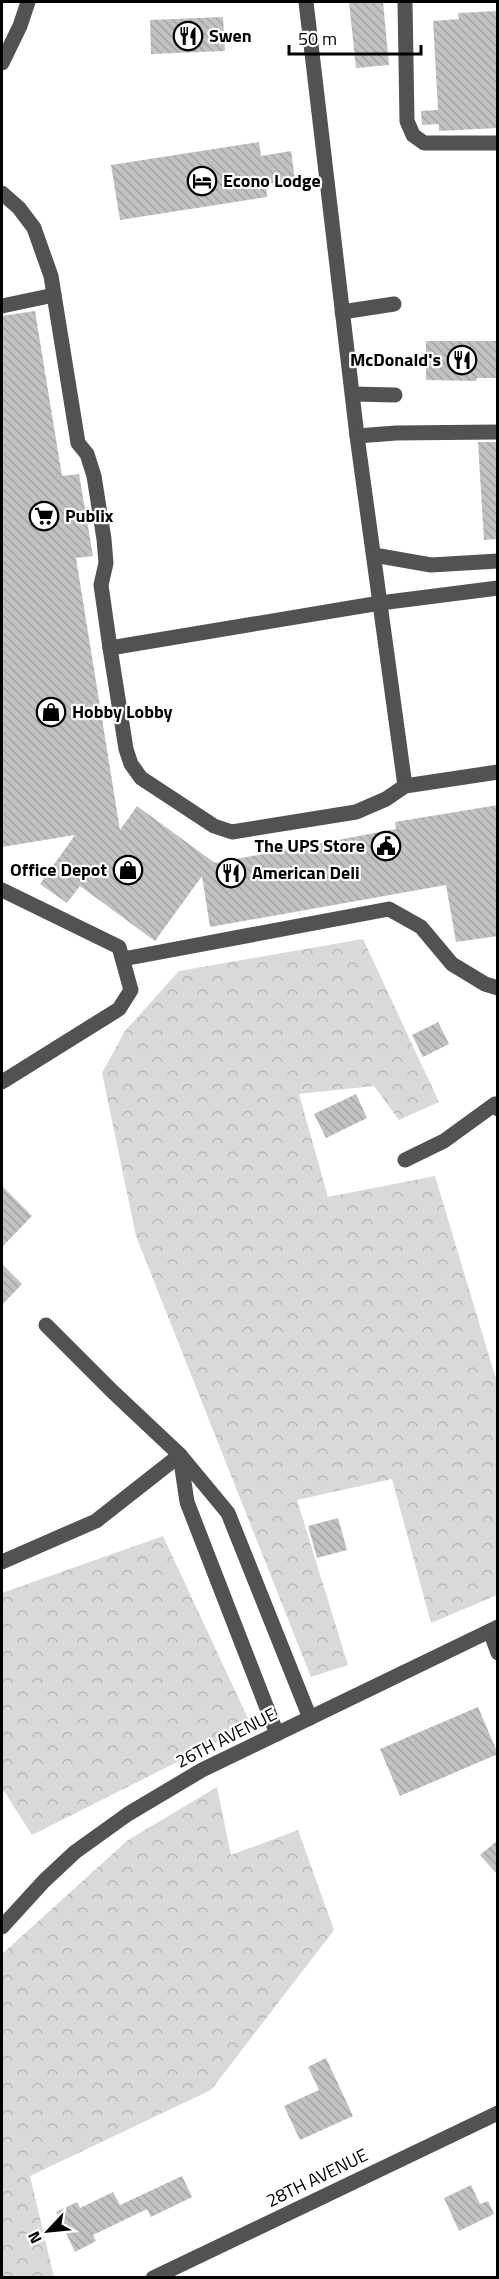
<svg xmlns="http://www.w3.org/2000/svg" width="499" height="2279" viewBox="0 0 499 2279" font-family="'Titillium Web',sans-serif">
  <defs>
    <pattern id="forest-crowns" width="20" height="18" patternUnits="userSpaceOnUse" patternTransform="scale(1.5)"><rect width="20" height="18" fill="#d9d9d9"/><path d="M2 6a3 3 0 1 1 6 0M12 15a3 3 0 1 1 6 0" fill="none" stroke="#b8b8b8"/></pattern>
    <pattern id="building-back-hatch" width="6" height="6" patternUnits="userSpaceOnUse" patternTransform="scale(1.5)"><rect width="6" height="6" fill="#c2c2c2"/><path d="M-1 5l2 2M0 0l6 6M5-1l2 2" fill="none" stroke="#a5a5a5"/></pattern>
  </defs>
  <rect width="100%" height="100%" fill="#fff"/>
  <g fill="url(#forest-crowns)">
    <path d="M363 939 439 1102 399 1120 374 1086 299 1094 328 1197 435 1176 495 1376 497 1377V1595L431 1623 392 1479 297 1500 348 1665 311 1677 136 1236 102 1073 125 1031 179 971Z"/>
    <path d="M163 1536 251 1725 32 1835 2 1788V1593Z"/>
    <path d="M217 1787 231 1855 298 1830 334 1930 211 2090 30 2176 54 2277H2V1954L128 1840Z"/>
  </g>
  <g fill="url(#building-back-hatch)">
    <path d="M349 2H383L389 65 356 68Z"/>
    <path d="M498 11V128L439 131V124L422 125 421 111 438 110 433 21 459 19 458 13Z"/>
    <path d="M223 17 225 51 151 54 150 20Z"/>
    <path d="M259 142 261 156 291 151 295 180 266 184 267 197 120 220 111 165Z"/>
    <path d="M35 311 62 476 79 474 93 556 76 558 120 830 137 806 215 863 396 829 395 822 498 805V936L456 942 446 885 210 927 202 876 155 941 80 886 67 903 40 884 75 835 2 847V316Z"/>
    <path d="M426 341H498V378H477L476 381 426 380Z"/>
    <path d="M478 442H498V539L484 540Z"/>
    <path d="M438 1022 449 1044 423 1057 412 1035Z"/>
    <path d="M356 1094 367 1118 326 1138 314 1114Z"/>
    <path d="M2 1186 32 1216 2 1247Z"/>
    <path d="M2 1264 22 1284 2 1305Z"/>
    <path d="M338 1518 347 1550 317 1558 308 1526Z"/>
    <path d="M478 1707 498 1754 400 1796 380 1749Z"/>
    <path d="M498 1840V1875L480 1855Z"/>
    <path d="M326 2058 353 2116 300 2140 284 2106 319 2090 308 2067Z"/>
    <path d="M182 2176 192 2197 151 2217 147 2209 93 2235 96 2241 75 2252 56 2212 77 2202 80 2208 113 2192 120 2205Z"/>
    <path d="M471 2185 480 2204 488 2201 494 2214 459 2231 444 2198Z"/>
  </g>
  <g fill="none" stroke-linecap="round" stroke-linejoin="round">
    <g stroke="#525252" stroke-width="15">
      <path d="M306 2 357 436 405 786"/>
      <path d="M405 2 407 121 413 135 424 143H498"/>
      <path d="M2 63 20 26 28 2"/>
      <path d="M2 193 19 208 34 228 51 276 78 443 87 454 94 476 104 539 106 563 101 585 110 648 380 603 498 588"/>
      <path d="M2 306 54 295"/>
      <path d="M342 312 394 304"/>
      <path d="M353 394 395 395"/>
      <path d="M357 436 396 433 498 432"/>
      <path d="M374 555 431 565 498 561"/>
      <path d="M110 648 126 749 131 764 141 778 214 826 232 832 356 812 386 799 405 786 498 772"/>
      <path d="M2 890 119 947 131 990 119 1009 2 1082"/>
      <path d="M123 959 389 909 421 927 452 964 485 984 498 988"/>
      <path d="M405 1160 444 1141 495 1104 498 1109"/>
      <path d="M2 1562 96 1521 180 1455 112 1391 46 1325"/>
      <path d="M490 1631 498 1653"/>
      <path d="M277 1734 187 1502 180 1455 228 1513 310 1718"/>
      <path d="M2 1927 44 1881 75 1852 128 1814 202 1770 498 1627"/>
      <path d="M153 2278 498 2113"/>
    </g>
  </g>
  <defs>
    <g id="restaurant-ring" transform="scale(1.5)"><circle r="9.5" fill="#fff" stroke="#000" stroke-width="1.5"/><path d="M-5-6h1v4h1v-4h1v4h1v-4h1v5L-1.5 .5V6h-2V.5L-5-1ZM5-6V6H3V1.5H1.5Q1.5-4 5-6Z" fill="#000"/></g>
    <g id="hotel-ring" transform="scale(1.5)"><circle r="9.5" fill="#fff" stroke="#000" stroke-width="1.5"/><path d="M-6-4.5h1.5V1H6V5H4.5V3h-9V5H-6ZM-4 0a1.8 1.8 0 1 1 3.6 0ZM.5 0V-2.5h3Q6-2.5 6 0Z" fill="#000"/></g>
    <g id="supermarket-ring" transform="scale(1.5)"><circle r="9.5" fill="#fff" stroke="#000" stroke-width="1.5"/><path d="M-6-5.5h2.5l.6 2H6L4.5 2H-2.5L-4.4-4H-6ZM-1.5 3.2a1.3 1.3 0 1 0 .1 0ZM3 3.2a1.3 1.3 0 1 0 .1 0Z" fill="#000"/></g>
    <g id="shop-ring" transform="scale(1.5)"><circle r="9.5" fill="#fff" stroke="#000" stroke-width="1.5"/><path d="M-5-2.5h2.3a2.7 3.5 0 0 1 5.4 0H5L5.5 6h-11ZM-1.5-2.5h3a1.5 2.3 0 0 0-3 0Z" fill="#000"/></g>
    <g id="civic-ring" transform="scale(1.5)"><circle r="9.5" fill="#fff" stroke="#000" stroke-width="1.5"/><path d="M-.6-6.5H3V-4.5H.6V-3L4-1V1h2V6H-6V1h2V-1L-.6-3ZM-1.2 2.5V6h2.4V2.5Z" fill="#000"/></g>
  </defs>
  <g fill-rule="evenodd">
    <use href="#restaurant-ring" x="188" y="36"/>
    <use href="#hotel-ring" x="202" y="181"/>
    <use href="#restaurant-ring" x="462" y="360"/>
    <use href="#supermarket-ring" x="44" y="516"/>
    <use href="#shop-ring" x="51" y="712"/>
    <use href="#civic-ring" x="386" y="846"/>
    <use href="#shop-ring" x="128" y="870"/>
    <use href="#restaurant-ring" x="231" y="873"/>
  </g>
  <g text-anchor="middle" stroke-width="4.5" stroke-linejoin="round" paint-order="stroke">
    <g font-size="18" font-weight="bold" fill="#000" stroke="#fff" text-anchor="start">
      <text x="209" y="42">Swen</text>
      <text x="223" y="187">Econo Lodge</text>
      <text x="441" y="366" text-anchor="end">McDonald's</text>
      <text x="65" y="522">Publix</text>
      <text x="72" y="718">Hobby Lobby</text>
      <text x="365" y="852" text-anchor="end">The UPS Store</text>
      <text x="107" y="876" text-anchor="end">Office Depot</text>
      <text x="252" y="879">American Deli</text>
    </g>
    <g font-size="18" fill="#000" stroke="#fff">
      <text transform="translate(226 1738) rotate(-27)" y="6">26TH AVENUE</text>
      <text transform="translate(317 2178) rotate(-26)" y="6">28TH AVENUE</text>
    </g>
  </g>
  <rect width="499" height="2279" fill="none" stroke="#000000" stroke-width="6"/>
  <g transform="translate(48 2231) rotate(244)" stroke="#ffffff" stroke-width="4.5" paint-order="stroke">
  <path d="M0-4.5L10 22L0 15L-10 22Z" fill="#000000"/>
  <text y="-9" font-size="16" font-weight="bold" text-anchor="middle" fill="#000000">N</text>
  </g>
  <path d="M289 45v9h132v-9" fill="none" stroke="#000000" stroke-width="3"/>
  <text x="298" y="45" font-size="18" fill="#000000" stroke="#ffffff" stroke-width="4.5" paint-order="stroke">50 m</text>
</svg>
